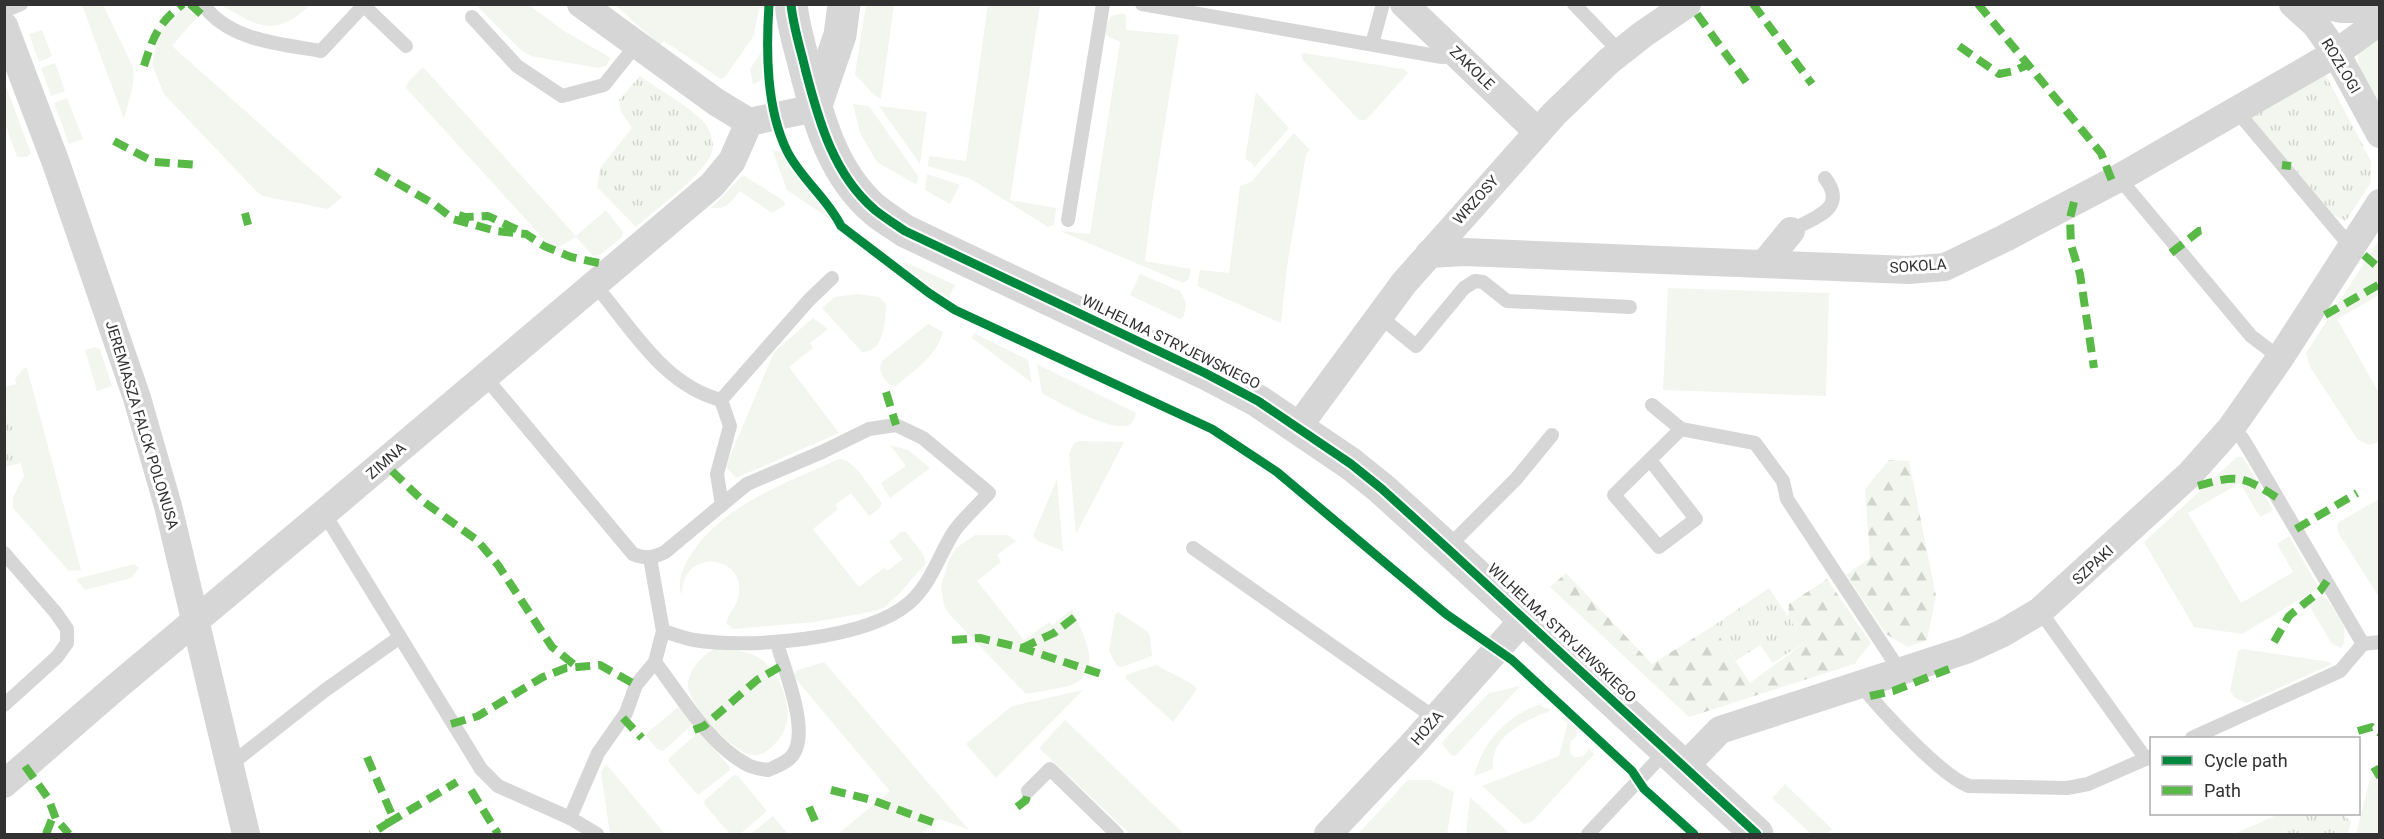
<svg xmlns="http://www.w3.org/2000/svg" width="2384" height="839" viewBox="0 0 2384 839" font-family="Roboto,sans-serif">
  <defs>
    <pattern id="forest-firs" width="22" height="20" patternUnits="userSpaceOnUse" patternTransform="scale(1.5)"><rect width="22" height="20" fill="#f3f6ee"/><path d="M5 1l3.5 6h-7zM16 11l3.5 6h-7z" fill="#d1d3cd"/></pattern>
    <pattern id="park-tufts" width="24" height="20" patternUnits="userSpaceOnUse" patternTransform="scale(1.5)"><rect width="24" height="20" fill="#f3f6ee"/><path d="M3 7l-1-3M5 7V3M7 7l1-3M15 17l-1-3M17 17v-4M19 17l1-3" fill="none" stroke="#d1d3cd"/></pattern>
  </defs>
  <rect width="100%" height="100%" fill="#fff"/>
  <g fill="#f3f6ee">
    <path d="M988 4 1040 5 1010 200 1056 208 1054 225 1048 227 971 179 928 166 929 156 966 161Z"/>
    <path d="M82 5H103L133 67C136 84 128 102 124 119Z"/>
    <path d="M221 5 310 4V5C275 39 258 26 221 5Z"/>
    <path d="M476 5H529L564 31 611 58 606 66 598 68 531 56 521 50Z"/>
    <path d="M615 5H760L753 37 725 77 721 79 664 41 660 45Z"/>
    <path d="M866 5H894L881 99 874 95 855 74Z"/>
    <path d="M184 7 197 17 172 46 342 197 328 209 263 196 257 192 164 94 152 65 159 32Z"/>
    <path d="M1122 13 1126 15V30L1179 35 1152 204 1145 261 1191 269 1189 279 1183 283 1060 231 1090 234 1120 42 1106 35 1104 29 1111 16Z"/>
    <path d="M42 30 52 56 39 62 29 34Z"/>
    <path d="M2379 35V103C2373 92 2351 61 2360 50 2365 44 2374 40 2379 35Z"/>
    <path d="M765 46 764 78 753 85 750 69Z"/>
    <path d="M1304 53 1403 69 1408 73 1366 120H1359L1303 60 1301 54Z"/>
    <path d="M55 63 65 91 51 96 41 68Z"/>
    <path d="M423 67 576 236 606 210 623 232 622 237 600 255 593 256 576 237 557 248 551 247 406 88 407 83Z"/>
    <path d="M4 81 31 153 27 157H17L5 123Z"/>
    <path d="M1256 92 1289 128 1254 168 1252 163 1245 159Z"/>
    <path d="M67 98 83 139 69 144 54 103Z"/>
    <path d="M853 104 869 106 918 176 917 185 877 162 860 133Z"/>
    <path d="M879 106 927 112 920 164Z"/>
    <path d="M1294 133 1310 150 1306 154 1287 267 1281 323 1197 286 1200 270 1229 273 1240 186 1251 182Z"/>
    <path d="M772 149 784 154 805 185 832 217 830 219 787 190Z"/>
    <path d="M927 174 960 185 950 204 925 190Z"/>
    <path d="M743 175 784 201 785 205 772 213 740 191C731 202 727 210 711 208Z"/>
    <path d="M2379 240V295L2337 319 2379 393V442L2370 445 2358 440 2310 367 2306 353Z"/>
    <path d="M905 262 955 285 948 299 902 266Z"/>
    <path d="M1140 274 1180 291 1186 303 1184 316 1180 319 1130 295Z"/>
    <path d="M1668 288 1829 293 1826 396 1663 390Z"/>
    <path d="M857 294 879 297 886 304C885 321 885 352 862 352L822 308 835 297Z"/>
    <path d="M813 318 828 329 810 343 813 348 789 367 839 433 736 478 727 468 728 461 774 352Z"/>
    <path d="M928 324 943 332C937 355 914 371 897 385L893 387C884 381 877 371 882 361Z"/>
    <path d="M974 333 1028 360 1032 383 972 338Z"/>
    <path d="M95 347 100 349 112 386 97 391 85 350Z"/>
    <path d="M1037 364 1136 413C1135 417 1133 423 1129 425 1112 433 1057 402 1042 393Z"/>
    <path d="M24 368H27L81 570 69 571 13 508V497L24 476 5 399 4 387 16 384 15 379Z"/>
    <path d="M1080 441 1124 442 1076 534 1069 454 1074 443Z"/>
    <path d="M890 445 908 450 930 468 890 498 881 483 906 466Z"/>
    <path d="M2237 457H2243L2273 510 2260 517 2240 483 2188 513 2241 603 2293 572 2277 544 2289 536 2319 588 2242 634 2194 627 2144 542Z"/>
    <path d="M839 459C854 458 872 491 882 503L879 509 869 516 851 493 835 505 838 509 813 529 859 587 884 568 887 571 903 559 889 542 901 532H906L923 554 926 563 899 594 885 607 875 611 815 622 733 629 726 623C729 612 738 605 739 593 744 554 680 548 682 596 677 583 681 574 687 561 718 506 784 484 839 459Z"/>
    <path d="M1057 479 1063 551 1038 541 1033 536Z"/>
    <path d="M2379 499V597L2339 534 2337 526 2339 522Z"/>
    <path d="M975 535H1008L1016 541 997 555 1001 562 977 581 1024 640 1049 622 1053 625 1072 609C1080 629 1104 667 1077 682 1065 689 1040 691 1026 694L950 615 944 606 941 586 949 560 956 548Z"/>
    <path d="M134 564 139 568 131 578 85 590 76 579Z"/>
    <path d="M2320 596H2324L2327 599 2344 626V643L2341 648 2332 644 2310 607V602Z"/>
    <path d="M1118 612 1147 631 1150 636 1152 656 1122 667 1117 666 1109 651 1115 615Z"/>
    <path d="M715 649C729 649 744 650 756 656 781 670 799 716 779 739 773 746 766 754 757 755 735 758 692 707 688 688 686 672 703 654 715 649Z"/>
    <path d="M2242 649 2330 662 2332 664 2246 703 2234 697 2230 691 2238 651Z"/>
    <path d="M824 662 969 830 939 819 922 834H838L890 791 796 679 794 674 798 670Z"/>
    <path d="M1156 665 1192 684 1197 689 1173 722 1126 679V675Z"/>
    <path d="M1520 686 1459 752 1455 756 1451 755 1442 744 1444 740 1489 693Z"/>
    <path d="M1083 690 996 778 966 744 1012 706Z"/>
    <path d="M1541 704 1542 707 1550 709V711C1525 720 1489 737 1493 769L1474 776C1483 741 1507 715 1541 704Z"/>
    <path d="M678 707 694 723 663 751 658 750 646 736 647 733Z"/>
    <path d="M1566 717 1579 729 1576 730 1577 736 1571 741 1570 753 1574 757C1580 758 1588 755 1588 748L1594 754 1533 821 1524 824 1482 786 1559 756 1567 726V722L1563 720Z"/>
    <path d="M1065 720 1184 834H1130L1039 748Z"/>
    <path d="M699 732 730 767V770L698 795 668 761 670 757Z"/>
    <path d="M606 764 665 834H610L601 772Z"/>
    <path d="M2379 773V834H2356L2370 779Z"/>
    <path d="M734 775 738 776 766 810 765 813 740 834H730L704 804 705 800Z"/>
    <path d="M1408 780H1430L1454 792 1447 834H1358Z"/>
    <path d="M1785 784 1832 829 1826 834H1811L1772 798Z"/>
    <path d="M1470 797 1509 833 1510 834H1466Z"/>
    <path d="M2279 814H2287L2282 834H2234Z"/>
    <path d="M773 816 788 834H751Z"/>
  </g>
  <g fill="url(#forest-firs)">
    <path d="M1889 460 1909 461 1936 596 1927 640 1908 647 1886 634 1846 575 1870 558 1865 489Z"/>
    <path d="M1566 573 1652 664 1713 626 1750 683 1805 642 1788 617 1789 604 1827 579 1871 643 1854 664 1689 717 1550 587Z"/>
  </g>
  <g fill="url(#park-tufts)">
    <path d="M2323 70 2371 161V182L2346 221 2333 215 2248 113Z"/>
    <path d="M640 76C659 90 684 103 701 119 710 127 717 146 710 157 696 181 657 208 636 227L597 187 600 168 632 128 621 112 619 100Z"/>
    <path d="M5 399 21 463 5 467H4Z"/>
    <path d="M1769 588 1805 642 1773 663 1760 645 1736 661 1713 626Z"/>
    <path d="M2287 814H2343L2351 822 2348 834H2282Z"/>
  </g>
  <g fill="none" stroke-linecap="round" stroke-linejoin="round">
    <g stroke="#d6d6d6" stroke-width="14">
      <path d="M203 4C228 41 282 44 321 51L363 6"/>
      <path d="M362 4 406 46"/>
      <path d="M1142 4 1442 57 1454 56"/>
      <path d="M1574 4 1620 52"/>
      <path d="M4 11 21 4"/>
      <path d="M472 17 517 66 562 96 604 85 636 45"/>
      <path d="M1372 44 1383 4"/>
      <path d="M2236 110 2351 247"/>
      <path d="M2119 178 2251 336 2280 358"/>
      <path d="M1068 220 1103 4"/>
      <path d="M1791 231C1813 217 1849 210 1825 178"/>
      <path d="M595 285C632 328 663 385 721 400L809 300 832 278"/>
      <path d="M1378 315 1416 346 1464 288 1475 281 1483 282 1507 301 1630 307"/>
      <path d="M485 377 633 554C645 559 653 558 665 552L747 484 822 452 869 429 896 425 923 438 989 493C978 505 965 517 955 530 939 554 932 583 909 603 866 640 748 649 694 640 683 638 673 634 663 631"/>
      <path d="M721 400 730 426 717 474 722 505"/>
      <path d="M1652 405 1681 429 1755 443 1783 481 1787 499 1900 671"/>
      <path d="M2231 428 2242 438 2250 451 2363 644"/>
      <path d="M1650 460 1696 519 1659 547 1614 495 1681 429"/>
      <path d="M324 513 481 769 498 786 570 818 598 753 626 713 636 685 655 662 663 631 650 558"/>
      <path d="M1193 548 1435 718"/>
      <path d="M1447 548 1516 479 1552 435"/>
      <path d="M4 553 56 613 67 629V643L57 657 4 705"/>
      <path d="M2040 611 2146 759"/>
      <path d="M655 662C680 695 709 744 746 764 752 768 761 769 768 770 775 767 783 764 789 759 814 738 784 670 777 643"/>
      <path d="M1860 684C1879 708 1942 777 1969 786L2067 788 2088 784 2152 756"/>
      <path d="M2192 738 2340 671 2363 644 2380 642"/>
      <path d="M230 765 324 691 400 637"/>
      <path d="M1028 791 1050 769 1117 834"/>
      <path d="M570 818 597 834"/>
      <path d="M1588 834 1666 751"/>
    </g>
    <g stroke="#d6d6d6" stroke-width="28">
      <path d="M581 4 716 102 749 122 815 108"/>
      <path d="M1404 4 1538 132"/>
      <path d="M2293 4 2316 25 2336 53 2380 134"/>
      <path d="M2315 4 2342 9H2380"/>
      <path d="M4 26 56 163 137 398 168 506 246 834"/>
      <path d="M1429 254 1464 252 1908 270 1945 267 2005 238 2119 178 2336 53 2380 21"/>
      <path d="M1764 264 1791 231"/>
      <path d="M1298 427 1404 283 1554 114 1609 61 1642 35 1687 4"/>
      <path d="M1684 767 1720 730 1966 650 2003 633 2040 611 2190 474 2231 428 2280 358 2380 203"/>
      <path d="M4 784 116 687 324 513 712 185 732 161 749 122"/>
      <path d="M1328 834 1411 746 1524 619"/>
    </g>
    <g stroke="#d6d6d6" stroke-width="33">
      <path d="M791 4C793 27 801 50 806 72 819 122 834 175 875 210 885 218 895 224 905 231L1205 373 1258 401 1351 464 1382 489 1447 548 1757 834"/>
      <path d="M815 108 840 35 844 4"/>
    </g>
    <g stroke="#58b947" stroke-width="8" stroke-dasharray="15 8" stroke-linecap="butt">
      <path d="M190 4 201 14"/>
      <path d="M1753 4 1812 84"/>
      <path d="M1978 4 2101 153 2112 181"/>
      <path d="M1697 14 1749 86"/>
      <path d="M1959 46 1999 74 2014 71 2027 65"/>
      <path d="M144 66C153 37 158 23 183 4"/>
      <path d="M114 141 154 162 200 165"/>
      <path d="M2282 165 2291 166"/>
      <path d="M376 171 434 204 453 219 496 231 526 234 544 246 571 257 599 263"/>
      <path d="M2074 202 2070 218 2071 245 2080 274 2094 368"/>
      <path d="M245 213 248 225"/>
      <path d="M459 215 465 217 488 216 518 230"/>
      <path d="M2171 253 2199 231 2206 230"/>
      <path d="M2364 255 2380 269"/>
      <path d="M2325 315 2380 284"/>
      <path d="M886 392 896 425"/>
      <path d="M392 471 424 502 477 540 498 565 552 647 577 667"/>
      <path d="M2198 486C2239 474 2243 476 2279 499"/>
      <path d="M2296 529 2357 493"/>
      <path d="M952 640 980 638 1022 648 1101 674"/>
      <path d="M2274 642 2289 616 2320 591 2327 581"/>
      <path d="M1022 648 1054 633 1080 613"/>
      <path d="M1870 696 1893 691 1949 669"/>
      <path d="M623 718 642 738"/>
      <path d="M451 724 478 716 543 677 566 668 600 665 636 685"/>
      <path d="M694 730 704 726 757 680 783 665"/>
      <path d="M2358 731 2372 727 2380 733"/>
      <path d="M367 757 392 815 388 823 371 834"/>
      <path d="M25 766 48 798 56 819 69 834"/>
      <path d="M2374 767 2380 777"/>
      <path d="M471 790 498 834"/>
      <path d="M831 790 872 800 940 825"/>
      <path d="M809 807 816 823"/>
      <path d="M1017 807 1026 800 1028 791"/>
      <path d="M388 823 457 782"/>
      <path d="M46 834 54 814"/>
    </g>
    <g stroke="#fff" stroke-width="13">
      <g id="cycleway">
        <path d="M769 4C766 51 766 108 787 151 801 179 828 199 841 226L929 293 955 310 1212 429 1277 472 1446 614 1512 660 1632 771 1644 789 1694 834"/>
        <path d="M791 4C793 27 801 50 806 72 819 122 834 175 875 210 885 218 895 224 905 231L1205 373 1258 401 1351 464 1382 489 1447 548 1757 834"/>
      </g>
    </g>
    <use href="#cycleway" stroke="#00873e" stroke-width="9"/>
  </g>
  <g text-anchor="middle" stroke-width="6" stroke-linejoin="round" paint-order="stroke">
    <g font-size="15" fill="#323232" stroke="#fff">
      <text transform="translate(2341 66) rotate(59)" y="5">ROZŁOGI</text>
      <text transform="translate(1472 68) rotate(44)" y="5">ZAKOLE</text>
      <text transform="translate(1476 200) rotate(-48)" y="5">WRZOSY</text>
      <text transform="translate(1918 266) rotate(-4)" y="5">SOKOLA</text>
      <text transform="translate(1171 342) rotate(26)" y="5">WILHELMA STRYJEWSKIEGO</text>
      <text transform="translate(142 425) rotate(73)" y="5">JEREMIASZA FALCK POLONUSA</text>
      <text transform="translate(386 461) rotate(-41)" y="5">ZIMNA</text>
      <text transform="translate(2093 565) rotate(-43)" y="5">SZPAKI</text>
      <text transform="translate(1562 633) rotate(43)" y="5">WILHELMA STRYJEWSKIEGO</text>
      <text transform="translate(1427 728) rotate(-49)" y="5">HOŻA</text>
    </g>
  </g>
  <rect width="2384" height="839" fill="none" stroke="#323232" stroke-width="12"/>
  <rect x="2150" y="737" width="210" height="78" fill="#ffffff" stroke="#adadad" stroke-width="1.5"/>
  <rect x="2162" y="756" width="30" height="9" fill="#00873e" stroke="#adadad" stroke-width="1.5"/>
  <text x="2204" y="767" font-size="18" fill="#323232">Cycle path</text>
  <rect x="2162" y="786" width="30" height="9" fill="#58b947" stroke="#adadad" stroke-width="1.5"/>
  <text x="2204" y="797" font-size="18" fill="#323232">Path</text>
</svg>
